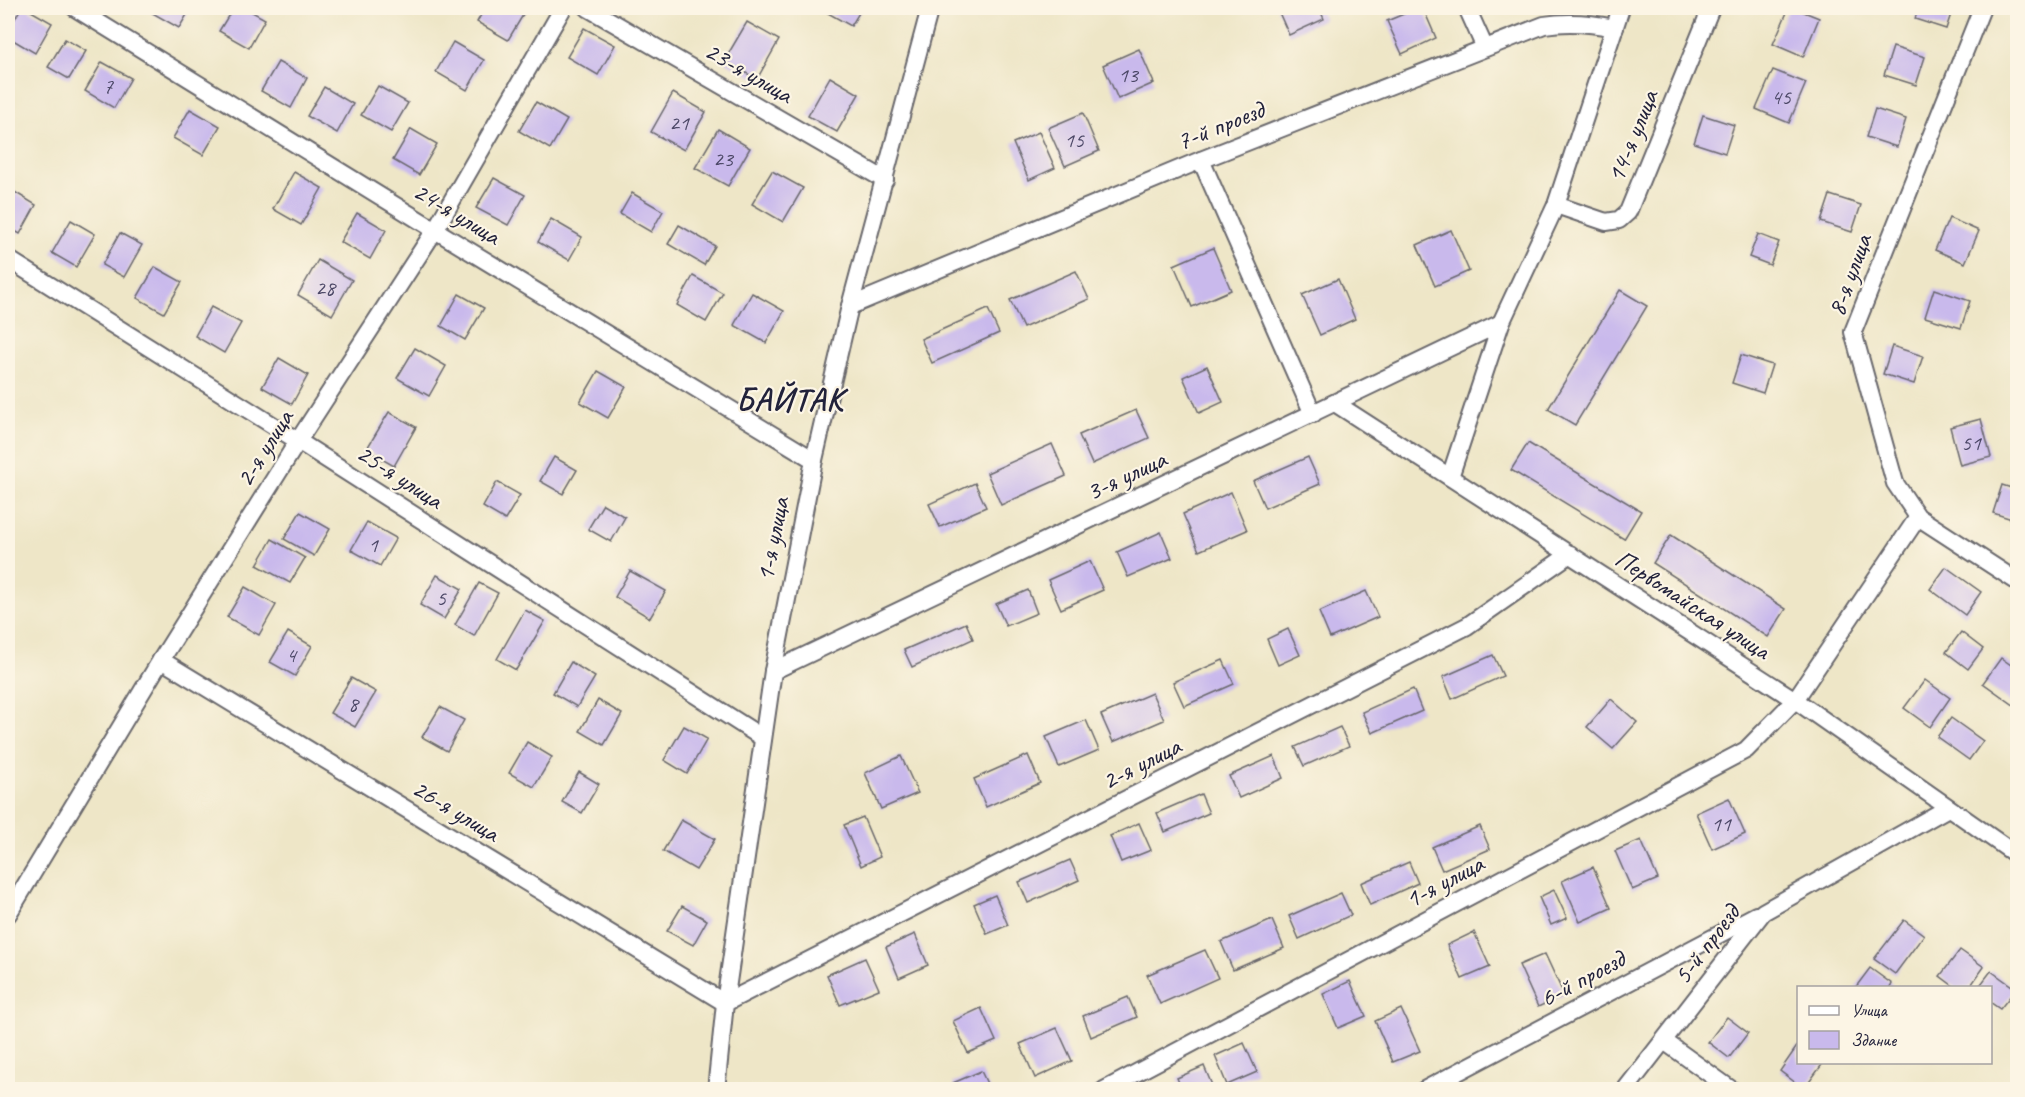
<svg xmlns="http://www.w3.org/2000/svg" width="2025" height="1097" viewBox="0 0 2025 1097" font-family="Caveat,sans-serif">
  <rect width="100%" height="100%" fill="#fcf5e5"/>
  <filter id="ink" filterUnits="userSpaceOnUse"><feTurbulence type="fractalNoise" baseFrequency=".0167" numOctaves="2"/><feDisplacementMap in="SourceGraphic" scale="12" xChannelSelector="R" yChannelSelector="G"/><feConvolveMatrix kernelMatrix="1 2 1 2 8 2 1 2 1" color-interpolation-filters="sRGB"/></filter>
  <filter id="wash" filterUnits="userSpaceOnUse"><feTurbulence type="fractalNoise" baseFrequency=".008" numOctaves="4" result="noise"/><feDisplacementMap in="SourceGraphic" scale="24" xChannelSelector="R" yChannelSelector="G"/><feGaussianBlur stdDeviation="1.35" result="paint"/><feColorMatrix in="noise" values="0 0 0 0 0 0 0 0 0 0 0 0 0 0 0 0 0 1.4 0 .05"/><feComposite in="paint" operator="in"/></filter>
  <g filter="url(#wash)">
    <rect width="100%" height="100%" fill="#eee6c7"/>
    <g id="blocks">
      <g fill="#c9b9ec">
        <path d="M21 8H26L52 23 35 53 8 37V31Z"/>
        <path d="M151 8H191L179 28 149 11Z"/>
        <path d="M233 8H245L265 19 249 48 219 31Z"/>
        <path d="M485 8H522L526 10 508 40 477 22Z"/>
        <path d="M828 8H862L851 26 826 12Z"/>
        <path d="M1277 8H1319L1324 19 1289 35Z"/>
        <path d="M1418 8H1423L1436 38 1402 54 1387 21Z"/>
        <path d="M1789 8H1794L1819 18 1803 57 1773 44Z"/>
        <path d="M1918 8H1953L1946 29 1915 19Z"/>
        <path d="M747 22 779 40 757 79 724 61Z"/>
        <path d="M584 28 615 45 598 75 567 57Z"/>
        <path d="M65 39 86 51 69 79 48 67Z"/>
        <path d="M453 42 484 60 467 90 436 72Z"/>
        <path d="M1893 47 1925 57 1916 85 1884 75Z"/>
        <path d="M1139 49 1154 83 1118 99 1103 65Z"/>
        <path d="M102 62 131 78 114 108 85 91Z"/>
        <path d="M278 62 307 78 291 108 261 91Z"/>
        <path d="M1773 70 1806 83 1789 123 1756 109Z"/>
        <path d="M830 77 859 94 837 132 808 116Z"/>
        <path d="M378 86 408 103 391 132 361 115Z"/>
        <path d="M324 87 353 104 337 133 307 116Z"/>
        <path d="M673 93 706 112 684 150 651 132Z"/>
        <path d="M536 102 567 120 550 149 519 131Z"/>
        <path d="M190 109 220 126 203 155 173 138Z"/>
        <path d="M1875 109 1906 119 1897 147 1866 137Z"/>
        <path d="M1083 113 1099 151 1065 166 1048 128Z"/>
        <path d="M1703 115 1734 125 1725 153 1694 143Z"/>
        <path d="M411 129 437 144 419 175 393 160Z"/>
        <path d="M718 129 750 148 728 186 695 168Z"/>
        <path d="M1039 132 1055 168 1029 180 1013 143Z"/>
        <path d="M772 171 803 188 783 222 752 204Z"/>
        <path d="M294 172 322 188 301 225 273 209Z"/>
        <path d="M494 178 525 195 508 225 476 208Z"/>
        <path d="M8 188 36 205 20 234 8 227Z"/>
        <path d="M632 193 663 211 651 232 620 214Z"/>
        <path d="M1830 195 1861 205 1852 232 1821 222Z"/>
        <path d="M357 213 386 230 370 259 340 242Z"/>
        <path d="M1949 218 1979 231 1965 263 1935 250Z"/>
        <path d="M551 219 582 237 569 260 538 242Z"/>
        <path d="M71 220 95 234 76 267 52 253Z"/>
        <path d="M679 225 715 246 704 265 668 244Z"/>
        <path d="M1451 230 1469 271 1435 286 1417 245Z"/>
        <path d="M120 233 142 245 124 277 102 265Z"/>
        <path d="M1758 234 1779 242 1770 265 1749 257Z"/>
        <path d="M1213 248 1231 290 1192 307 1174 265Z"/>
        <path d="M318 260 352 280 332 315 298 295Z"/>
        <path d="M155 267 182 282 164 313 137 298Z"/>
        <path d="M1076 271 1089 299 1023 328 1010 300Z"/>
        <path d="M693 276 723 293 706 322 677 305Z"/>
        <path d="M1338 279 1355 319 1320 335 1302 295Z"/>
        <path d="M1934 289 1970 301 1961 328 1925 317Z"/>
        <path d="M1620 290 1647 306 1575 425 1548 409Z"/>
        <path d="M752 293 784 311 766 343 734 325Z"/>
        <path d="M459 294 484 308 465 340 441 326Z"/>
        <path d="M211 307 241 323 224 353 195 336Z"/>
        <path d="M988 309 999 333 932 363 921 339Z"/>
        <path d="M1892 346 1923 356 1914 384 1883 374Z"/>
        <path d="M415 348 446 366 429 396 397 378Z"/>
        <path d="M1741 355 1772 365 1763 393 1732 383Z"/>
        <path d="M279 358 308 375 292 404 262 387Z"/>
        <path d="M1207 366 1223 402 1199 413 1183 377Z"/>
        <path d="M598 371 626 387 608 418 580 402Z"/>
        <path d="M1136 410 1149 438 1092 464 1079 435Z"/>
        <path d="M389 412 416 427 394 466 366 450Z"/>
        <path d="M1981 419 1991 457 1960 465 1950 427Z"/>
        <path d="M1528 443 1641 511 1624 539 1511 470Z"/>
        <path d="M1052 444 1066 476 1001 505 987 473Z"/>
        <path d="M554 457 577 470 563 494 540 481Z"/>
        <path d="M1308 457 1320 484 1265 508 1253 481Z"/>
        <path d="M497 482 520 495 505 520 483 507Z"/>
        <path d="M975 483 986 507 940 527 929 504Z"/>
        <path d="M2002 485 2018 490V521L1993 513Z"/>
        <path d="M1231 492 1247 530 1199 551 1183 514Z"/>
        <path d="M603 504 625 517 611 542 588 529Z"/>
        <path d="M300 512 330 529 314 556 284 539Z"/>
        <path d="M367 522 396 538 380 566 351 550Z"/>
        <path d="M1161 532 1172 558 1128 577 1117 552Z"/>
        <path d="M1671 535 1786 609 1768 637 1653 563Z"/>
        <path d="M272 539 305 558 290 583 257 565Z"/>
        <path d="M1090 561 1103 590 1061 609 1048 580Z"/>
        <path d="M1946 567 1981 592 1965 615 1930 589Z"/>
        <path d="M630 571 666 591 650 618 615 597Z"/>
        <path d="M437 575 462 589 444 619 420 605Z"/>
        <path d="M479 583 498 593 474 636 455 625Z"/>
        <path d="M245 587 276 605 259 635 227 617Z"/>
        <path d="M1028 590 1037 613 1006 626 996 604Z"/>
        <path d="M1366 591 1378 617 1330 638 1319 612Z"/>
        <path d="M525 610 545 621 516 670 497 659Z"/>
        <path d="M966 623 973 639 912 667 904 650Z"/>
        <path d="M1288 629 1300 655 1278 665 1267 639Z"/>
        <path d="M288 632 312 646 295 676 270 662Z"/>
        <path d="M1961 632 1983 649 1968 669 1946 652Z"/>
        <path d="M1493 655 1503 676 1452 699 1443 677Z"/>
        <path d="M2001 658 2018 670V708L1983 683Z"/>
        <path d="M1223 660 1234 684 1184 706 1173 682Z"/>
        <path d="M571 662 595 677 577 707 553 693Z"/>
        <path d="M351 678 376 692 355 727 330 713Z"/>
        <path d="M1925 680 1950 698 1930 727 1904 708Z"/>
        <path d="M1413 689 1422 711 1372 733 1362 712Z"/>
        <path d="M1152 693 1164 720 1113 742 1101 715Z"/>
        <path d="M1611 699 1637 722 1613 749 1587 727Z"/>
        <path d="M598 700 622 714 604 745 580 731Z"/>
        <path d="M440 707 464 720 447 751 422 737Z"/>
        <path d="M1951 718 1983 741 1969 760 1937 737Z"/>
        <path d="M1086 720 1099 750 1059 767 1046 737Z"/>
        <path d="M684 726 707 739 687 774 664 760Z"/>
        <path d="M1340 727 1349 746 1304 766 1295 747Z"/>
        <path d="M527 742 552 757 534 787 509 773Z"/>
        <path d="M1028 755 1040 783 986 807 974 779Z"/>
        <path d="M901 756 918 793 881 809 865 773Z"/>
        <path d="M1274 756 1283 778 1239 798 1229 776Z"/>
        <path d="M579 772 599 784 582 813 562 802Z"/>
        <path d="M1201 794 1209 813 1165 832 1157 813Z"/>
        <path d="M1729 798 1745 834 1712 849 1696 813Z"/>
        <path d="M863 817 880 857 861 866 844 825Z"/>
        <path d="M681 820 715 839 696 870 663 851Z"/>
        <path d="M1139 823 1151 850 1121 862 1110 836Z"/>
        <path d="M1480 826 1490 849 1442 870 1432 847Z"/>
        <path d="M1641 840 1658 879 1632 890 1615 851Z"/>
        <path d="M1070 860 1079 880 1028 903 1019 882Z"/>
        <path d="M1409 862 1418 883 1370 905 1361 883Z"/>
        <path d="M1593 867 1611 908 1580 922 1562 881Z"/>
        <path d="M1554 890 1567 918 1551 925 1539 897Z"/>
        <path d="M1341 893 1351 915 1299 939 1289 916Z"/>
        <path d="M995 895 1008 925 987 934 974 904Z"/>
        <path d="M682 906 707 920 693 945 667 931Z"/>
        <path d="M1272 920 1284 948 1233 970 1221 942Z"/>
        <path d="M1904 920 1924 935 1895 974 1874 959Z"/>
        <path d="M1474 932 1490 967 1462 979 1447 945Z"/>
        <path d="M915 934 928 965 899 978 886 947Z"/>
        <path d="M1205 950 1218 978 1160 1004 1147 975Z"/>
        <path d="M1960 950 1984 967 1969 988H1956L1940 976Z"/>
        <path d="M1545 954 1564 995 1538 1007 1519 965Z"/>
        <path d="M865 958 879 989 840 1005 827 975Z"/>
        <path d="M1870 968 1892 984 1890 988H1855Z"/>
        <path d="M1991 971 2016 989 2000 1009 1990 1002V988H1978Z"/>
        <path d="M1350 981 1366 1016 1338 1028 1323 994Z"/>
        <path d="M1128 997 1137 1017 1091 1037 1083 1016Z"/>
        <path d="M981 1008 996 1041 968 1053 953 1021Z"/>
        <path d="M1401 1009 1420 1051 1393 1062 1375 1021Z"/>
        <path d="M1727 1017 1748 1033 1729 1058 1708 1042Z"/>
        <path d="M1057 1028 1072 1061 1035 1078 1020 1044Z"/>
        <path d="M1244 1043 1257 1072 1227 1085 1215 1056Z"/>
        <path d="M1798 1045V1062H1824L1804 1089 1780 1071Z"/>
        <path d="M1204 1066 1214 1090H1182L1177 1078Z"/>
        <path d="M981 1071 990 1090H956L953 1083Z"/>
      </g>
    </g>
  </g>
  <g filter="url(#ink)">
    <use href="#blocks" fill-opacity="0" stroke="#69676c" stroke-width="1.5"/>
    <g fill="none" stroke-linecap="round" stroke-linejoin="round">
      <g stroke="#69676c" stroke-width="20">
        <g id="minor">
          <path d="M75 8 435 230 814 460"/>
          <path d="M588 8 885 180"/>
          <path d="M1467 8 1485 48"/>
          <path d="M1982 8 1853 332 1895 483 1918 517 2018 582"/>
          <path d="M1201 160 1313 414"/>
          <path d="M1556 205 1606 222 1619 220 1628 212 1711 8"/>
          <path d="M8 259 298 441 763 738"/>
          <path d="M850 306 1201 160 1544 25C1569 21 1591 23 1615 28"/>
          <path d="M1335 403 1795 700 2018 856"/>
          <path d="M1450 477 1501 323 1556 205 1621 8"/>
          <path d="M161 660 725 1003 1467 626 1570 554"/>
          <path d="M773 671 1501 323"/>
          <path d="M8 914 161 660 298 441 435 230 563 8"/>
          <path d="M1664 1041 1732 1090"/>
          <path d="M716 1090 725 1003 773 671 814 460 850 306 930 8"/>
          <path d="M1104 1090 1746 750 1795 700 1918 517"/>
          <path d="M1424 1090 1756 915"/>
          <path d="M1625 1090 1763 912 1948 808"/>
        </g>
      </g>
      <use href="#minor" stroke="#fff" stroke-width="16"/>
    </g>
  </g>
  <g text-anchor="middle" stroke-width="4.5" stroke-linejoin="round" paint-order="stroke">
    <g font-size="22" fill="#4c4867">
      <text x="1128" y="82">13</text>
      <text x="108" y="93">7</text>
      <text x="1781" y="104">45</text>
      <text x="679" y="130">21</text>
      <text x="1074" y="147">15</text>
      <text x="723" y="166">23</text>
      <text x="325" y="295">28</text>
      <text x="1971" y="450">51</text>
      <text x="373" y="552">1</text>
      <text x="441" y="605">5</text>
      <text x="291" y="662">4</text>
      <text x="353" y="711">8</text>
      <text x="1721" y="831">11</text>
    </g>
    <g font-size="26" fill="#22223b" stroke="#fcf5e5">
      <text transform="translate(749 72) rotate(30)" y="9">23-я улица</text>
      <text transform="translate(1220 125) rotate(-22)" y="9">7-й проезд</text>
      <text transform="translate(1632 136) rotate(-68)" y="9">14-я улица</text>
      <text transform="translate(457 213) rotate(31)" y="9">24-я улица</text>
      <text transform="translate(1849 275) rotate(-70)" y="9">8-я улица</text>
      <text transform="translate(264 448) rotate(-58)" y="9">2-я улица</text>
      <text transform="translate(1126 475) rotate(-25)" y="9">3-я улица</text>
      <text transform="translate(400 476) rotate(33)" y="9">25-я улица</text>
      <text transform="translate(772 539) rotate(-79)" y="9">1-я улица</text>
      <text transform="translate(1693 604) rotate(33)" y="9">Первомайская улица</text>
      <text transform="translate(1141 763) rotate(-27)" y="9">2-я улица</text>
      <text transform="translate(456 810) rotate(31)" y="9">26-я улица</text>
      <text transform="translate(1444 881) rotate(-28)" y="9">1-я улица</text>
      <text transform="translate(1706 944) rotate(-53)" y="9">5-й проезд</text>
      <text transform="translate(1582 978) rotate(-28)" y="9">6-й проезд</text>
    </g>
    <g font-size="32" font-weight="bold" letter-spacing="1.5" fill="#22223b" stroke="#fcf5e5">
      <text x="790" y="410">БАЙТАК</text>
    </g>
  </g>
  <rect width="2025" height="1097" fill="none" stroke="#fcf5e5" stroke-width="30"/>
  <rect x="1797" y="986" width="195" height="78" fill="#fcf5e5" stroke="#a5a1a1" stroke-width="1.5"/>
  <rect x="1809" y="1006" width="30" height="9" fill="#ffffff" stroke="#a5a1a1" stroke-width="1.5"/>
  <text x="1851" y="1016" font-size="18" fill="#22223b">Улица</text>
  <rect x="1809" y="1031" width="30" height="18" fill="#c9b9ec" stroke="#a5a1a1" stroke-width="1.5"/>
  <text x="1851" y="1046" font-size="18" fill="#22223b">Здание</text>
</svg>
